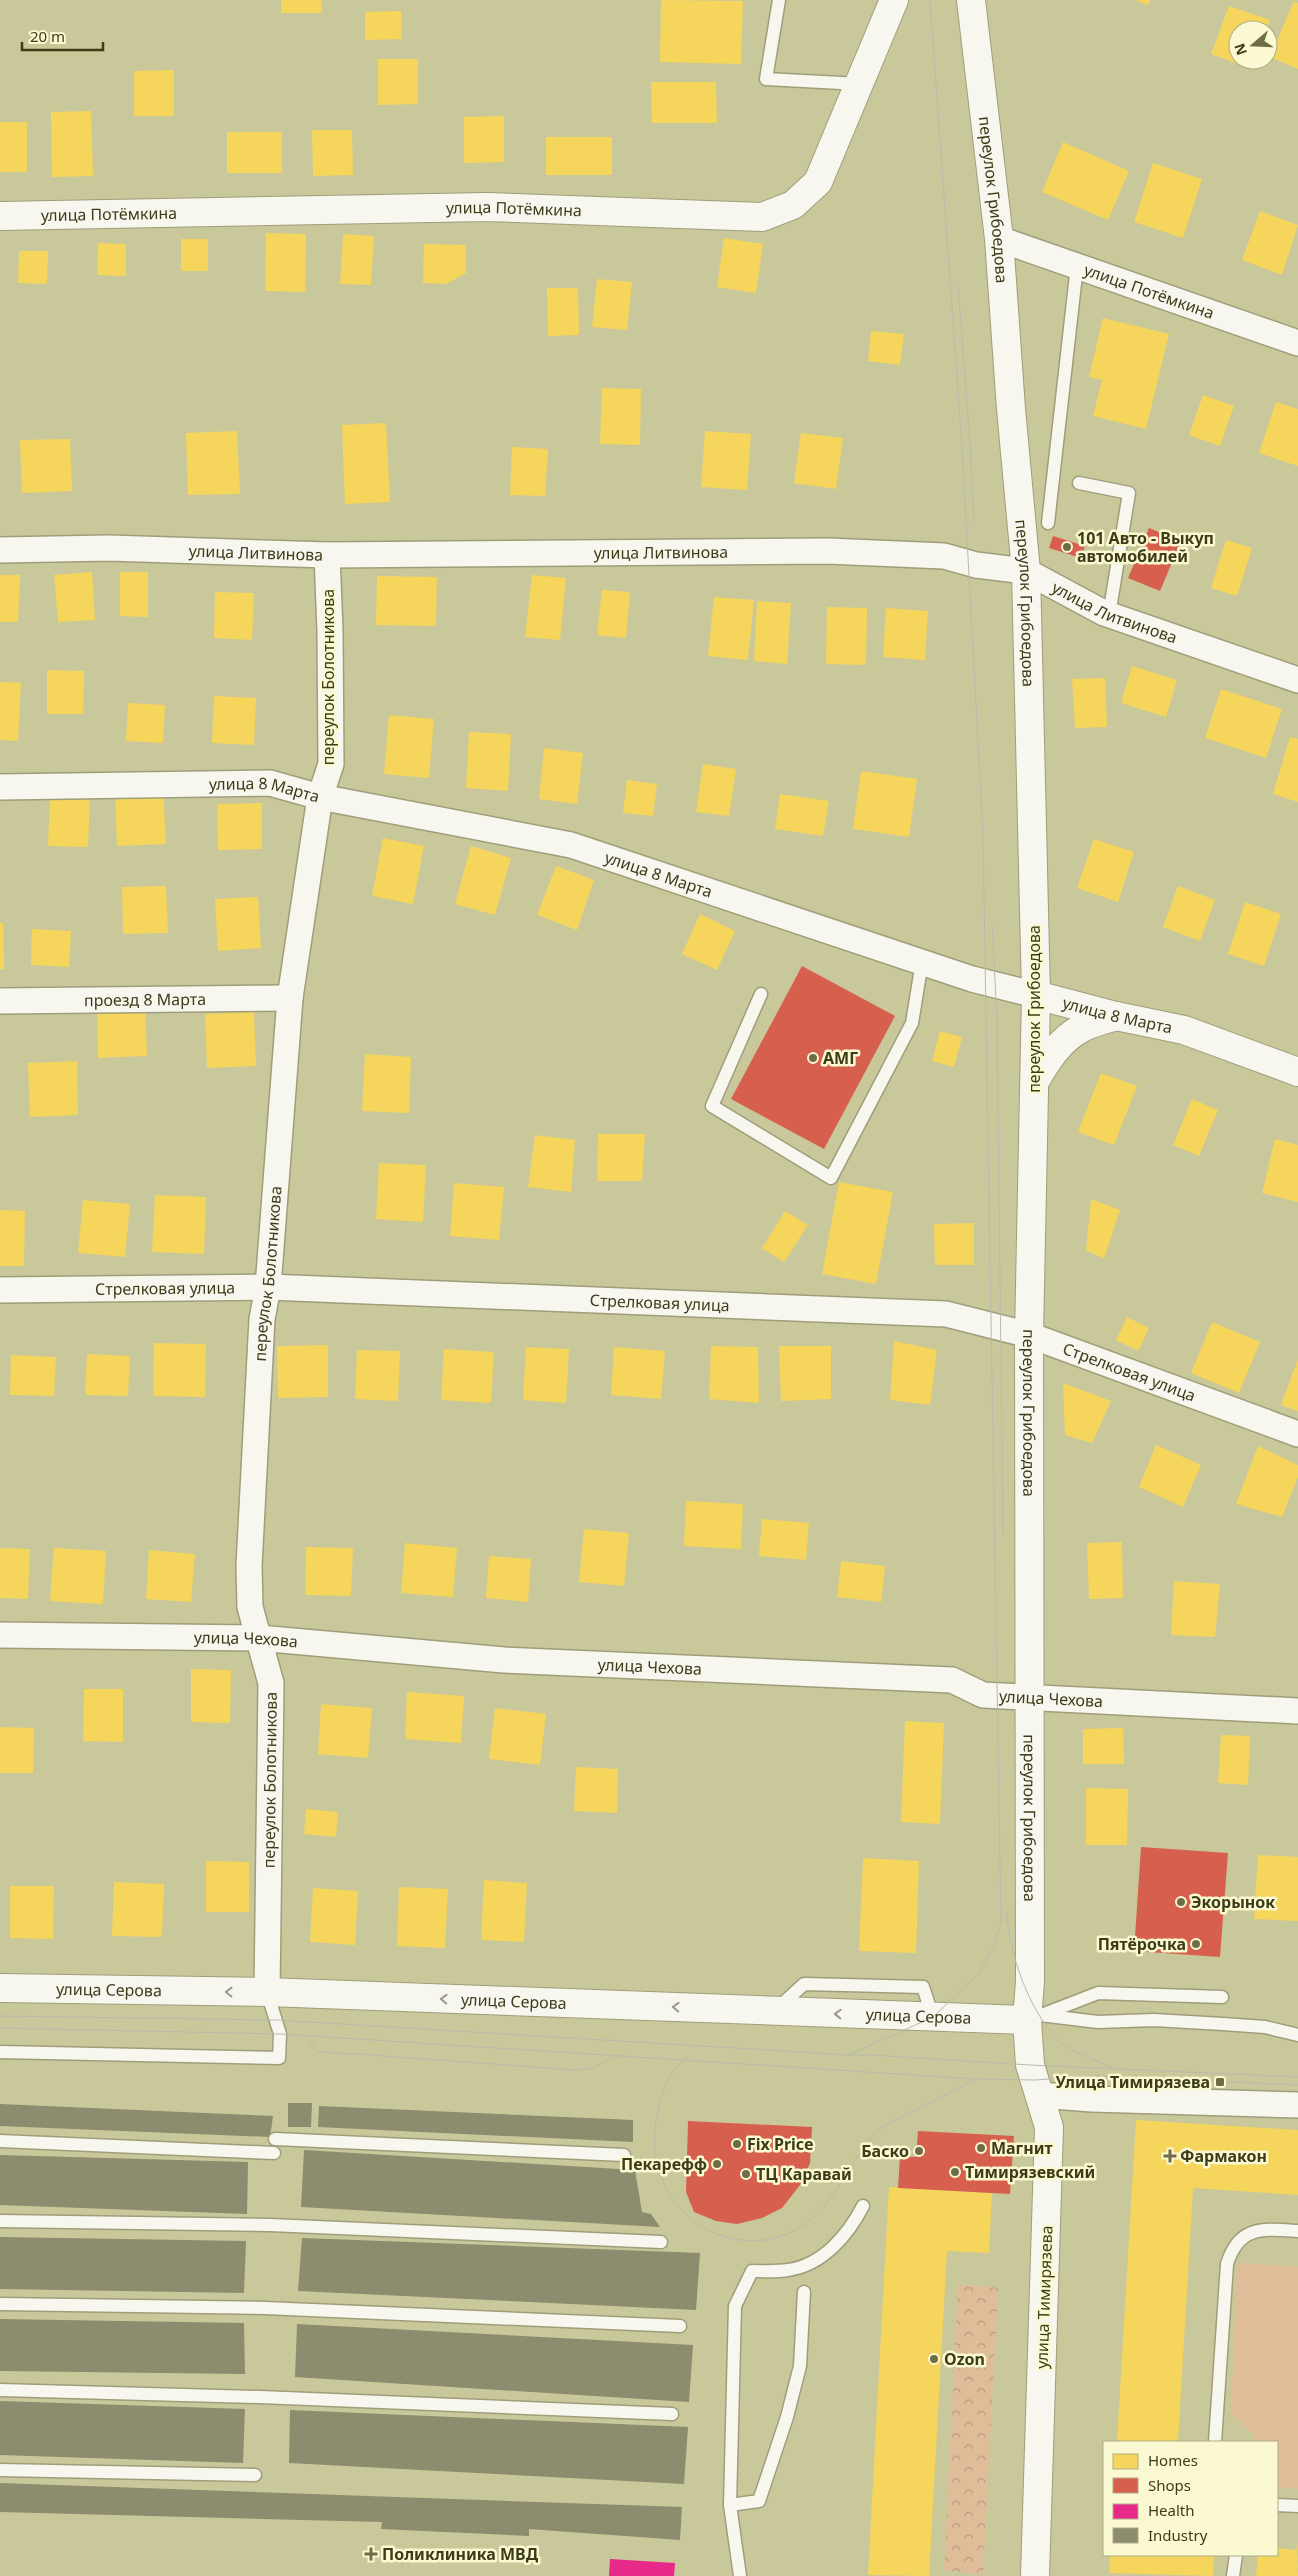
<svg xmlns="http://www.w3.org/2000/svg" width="1298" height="2576" viewBox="0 0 1298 2576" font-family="'Noto Sans',sans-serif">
  <defs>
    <pattern id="forest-crowns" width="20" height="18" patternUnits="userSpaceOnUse" patternTransform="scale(1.25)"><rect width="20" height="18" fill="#e0bd99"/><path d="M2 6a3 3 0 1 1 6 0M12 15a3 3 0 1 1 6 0" fill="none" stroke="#b79b7c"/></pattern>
  </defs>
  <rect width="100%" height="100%" fill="#c9c89b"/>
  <path fill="url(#forest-crowns)" d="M958 2284 998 2288 983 2575 944 2570Z"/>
  <path fill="#e0bd99" d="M1237 2263 1298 2267V2489L1277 2487V2442H1254V2435L1231 2414Z"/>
  <g fill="#f6d55c">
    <path d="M281 0H321L322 13H281Z"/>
    <path d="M661 0 743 1 741 64 660 62Z"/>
    <path d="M1135 0H1150L1148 5Z"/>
    <path d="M1294 1 1298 3V69L1270 57Z"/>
    <path d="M1229 6 1270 20 1266 30H1238V60H1255L1252 69 1211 54Z"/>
    <path d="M401 11 402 39 365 40V12Z"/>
    <path d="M378 59H418V104L378 105Z"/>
    <path d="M174 70V116H134V71Z"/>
    <path d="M651 82H716L717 123H652Z"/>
    <path d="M91 111 93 176 52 177 51 112Z"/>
    <path d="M504 116V162L464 163V117Z"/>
    <rect x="0" y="122" width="27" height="50"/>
    <path d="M312 130H352L353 175 313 176Z"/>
    <rect x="227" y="132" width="55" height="41"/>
    <rect x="546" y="137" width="66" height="38"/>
    <path d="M1063 142 1129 171 1108 220 1042 192Z"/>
    <path d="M1153 163 1202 179 1183 238 1134 222Z"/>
    <path d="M1260 211 1298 225 1282 275 1242 260Z"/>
    <path d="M266 233 306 234 305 292 265 291Z"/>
    <path d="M343 234 374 236 371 285 340 284Z"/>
    <path d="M724 238 763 244 756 293 717 287Z"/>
    <rect x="181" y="239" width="27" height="32"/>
    <path d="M98 243 126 244V276L97 275Z"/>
    <path d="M424 244 466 245V273L446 284 423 283Z"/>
    <path d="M19 251H48L47 284 18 283Z"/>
    <path d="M597 279 632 282 627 330 592 327Z"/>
    <path d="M547 288H578L579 335 548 336Z"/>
    <path d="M1103 318 1169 334 1146 429 1093 416 1102 380 1089 377Z"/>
    <path d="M871 331 904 334 900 365 868 361Z"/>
    <path d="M602 388 641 389 640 445 600 444Z"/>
    <path d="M1203 395 1234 406 1220 446 1189 435Z"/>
    <path d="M1276 402 1298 409V466L1259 453Z"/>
    <path d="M386 423 390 502 345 504 342 425Z"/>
    <path d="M237 431 240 494 188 495 186 433Z"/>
    <path d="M705 431 751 434 747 490 701 487Z"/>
    <path d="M801 433 843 438 836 489 794 483Z"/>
    <path d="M70 439 72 491 22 493 20 440Z"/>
    <path d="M512 447 548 449 545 496 510 495Z"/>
    <path d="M1226 540 1252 548 1237 596 1211 588Z"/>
    <path d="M92 572 95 620 58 622 54 575Z"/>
    <path d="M120 572H148V617L120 616Z"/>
    <path d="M0 575H20L18 622H0Z"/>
    <path d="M532 575 566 578 560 640 525 637Z"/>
    <path d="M377 576 437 577 436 626 376 625Z"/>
    <path d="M602 590 630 592 626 638 597 635Z"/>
    <path d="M215 592 254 593 252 640 214 638Z"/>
    <path d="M714 597 754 600 748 660 708 656Z"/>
    <path d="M757 601 791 603 787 664 754 661Z"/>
    <path d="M827 607 867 608 866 665 826 664Z"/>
    <path d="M886 608 928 611 925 660 883 657Z"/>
    <path d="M1132 666 1177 680 1166 717 1121 703Z"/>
    <path d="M47 670 84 671 83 714H47Z"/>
    <path d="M1105 678 1107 727 1075 728 1072 679Z"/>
    <path d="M0 682 21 683 18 741 0 740Z"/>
    <path d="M1221 689 1282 709 1266 758 1205 738Z"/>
    <path d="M214 696 256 698 254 745 212 743Z"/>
    <path d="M128 703 165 705 163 743 126 741Z"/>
    <path d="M389 715 434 719 429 778 384 774Z"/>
    <path d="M469 732 511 734 508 791 466 788Z"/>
    <path d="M1290 737 1298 739V802L1273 794Z"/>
    <path d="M544 748 583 753 577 804 539 799Z"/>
    <path d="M703 764 736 769 729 816 696 812Z"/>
    <path d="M861 771 917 779 909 837 853 829Z"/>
    <path d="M627 780 657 784 653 816 623 813Z"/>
    <path d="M163 790 166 844 117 846 115 792Z"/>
    <path d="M50 793 90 794 88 847 48 846Z"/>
    <path d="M780 794 829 801 823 836 775 829Z"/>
    <path d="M262 803V849L218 850 217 804Z"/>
    <path d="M383 838 424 846 413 904 372 896Z"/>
    <path d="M1094 839 1134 852 1118 902 1077 888Z"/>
    <path d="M471 846 511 858 495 915 455 904Z"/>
    <path d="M556 866 594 880 577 930 537 915Z"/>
    <path d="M166 886 168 933 123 934 122 887Z"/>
    <path d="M1178 886 1215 900 1200 941 1163 927Z"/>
    <path d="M258 897 261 948 218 951 215 899Z"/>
    <path d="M1245 902 1281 914 1264 966 1228 954Z"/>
    <path d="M700 914 735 931 717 970 682 954Z"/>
    <path d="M0 923H3L4 969H0Z"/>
    <path d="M32 929 71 931 69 967 31 965Z"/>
    <path d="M145 1003 147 1056 98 1058 97 1005Z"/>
    <path d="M254 1012 256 1066 207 1068 205 1014Z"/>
    <path d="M940 1031 962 1037 954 1067 932 1061Z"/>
    <path d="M365 1054 411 1057 409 1113 362 1111Z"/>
    <path d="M77 1061 78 1115 30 1117 28 1063Z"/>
    <path d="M1101 1073 1137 1086 1114 1145 1078 1132Z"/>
    <path d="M1192 1099 1218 1110 1199 1156 1173 1145Z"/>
    <path d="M598 1134H645L642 1181H597Z"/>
    <path d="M535 1135 575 1140 571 1192 528 1187Z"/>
    <path d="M1275 1139 1298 1145V1202L1262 1193Z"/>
    <path d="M379 1163 426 1165 423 1222 376 1219Z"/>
    <path d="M839 1182 893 1192 876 1284 822 1274Z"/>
    <path d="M454 1183 504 1187 499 1240 450 1236Z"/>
    <path d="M155 1195 206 1197 204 1254 152 1252Z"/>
    <path d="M1091 1199 1120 1210 1104 1259 1086 1250Z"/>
    <path d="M83 1200 130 1204 125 1257 78 1253Z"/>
    <path d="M0 1210 25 1211 24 1266H0Z"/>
    <path d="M785 1211 808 1225 784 1262 762 1248Z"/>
    <path d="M974 1223V1265H935L934 1224Z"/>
    <path d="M1127 1317 1149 1328 1138 1351 1116 1340Z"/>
    <path d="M1212 1322 1260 1342 1239 1393 1191 1373Z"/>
    <path d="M894 1341 937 1350 930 1405 890 1400Z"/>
    <path d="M154 1343 206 1344 205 1397 153 1396Z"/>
    <path d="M328 1345V1397L278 1398 277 1346Z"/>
    <path d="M711 1346 758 1347 759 1403 709 1399Z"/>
    <path d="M779 1346H831V1399L781 1401Z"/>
    <path d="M526 1347 569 1349 566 1403 523 1400Z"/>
    <path d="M614 1347 665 1351 661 1399 611 1395Z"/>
    <path d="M444 1349 494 1352 491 1403 441 1400Z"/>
    <path d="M357 1350 400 1351 398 1401 355 1399Z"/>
    <path d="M87 1354 130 1356 128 1396 85 1395Z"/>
    <path d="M11 1355 56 1357 54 1396 10 1395Z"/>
    <path d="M1298 1359V1411L1281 1405Z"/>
    <path d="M1063 1383 1111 1401 1092 1443 1065 1435Z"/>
    <path d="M1156 1445 1201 1465 1183 1507 1139 1487Z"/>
    <path d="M1258 1446 1298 1465V1477L1282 1517 1236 1504Z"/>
    <path d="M686 1501 743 1504 741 1549 684 1546Z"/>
    <path d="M762 1519 809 1523 806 1560 759 1556Z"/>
    <path d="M584 1529 629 1533 624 1586 579 1582Z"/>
    <path d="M1122 1542 1123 1598 1089 1599 1087 1543Z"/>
    <path d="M405 1543 457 1548 453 1597 401 1593Z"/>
    <path d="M306 1547 353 1548 351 1596 305 1595Z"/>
    <path d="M0 1548 30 1549 28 1599 0 1598Z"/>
    <path d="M54 1548 106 1551 103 1604 50 1601Z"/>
    <path d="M149 1550 195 1554 191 1602 146 1599Z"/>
    <path d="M489 1556 531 1559 528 1602 486 1598Z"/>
    <path d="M841 1561 885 1566 881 1602 837 1597Z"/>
    <path d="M1174 1581 1220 1584 1215 1637 1171 1635Z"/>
    <path d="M191 1669 231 1670 230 1723 191 1722Z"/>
    <path d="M84 1689H123V1742L83 1741Z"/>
    <path d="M407 1692 464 1696 461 1743 405 1739Z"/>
    <path d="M321 1704 372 1708 368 1758 318 1754Z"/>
    <path d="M495 1708 546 1714 540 1765 489 1759Z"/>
    <path d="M905 1721 944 1723 940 1824 901 1822Z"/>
    <path d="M0 1727 34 1728 33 1773H0Z"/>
    <path d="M1123 1728 1124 1764H1083V1729Z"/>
    <path d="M1221 1735 1250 1736 1248 1785 1218 1783Z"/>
    <path d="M576 1767 618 1769 617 1813 574 1811Z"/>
    <path d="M1086 1788 1128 1789 1127 1845H1086Z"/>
    <path d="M306 1809 338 1812 336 1837 304 1834Z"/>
    <path d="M1258 1855 1298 1857V1921L1254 1919Z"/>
    <path d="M863 1858 919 1861 916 1953 859 1951Z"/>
    <path d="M206 1861 249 1862V1912H206Z"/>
    <path d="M484 1880 527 1883 524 1942 481 1940Z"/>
    <path d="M114 1882 164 1884 162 1937 112 1936Z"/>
    <path d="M10 1886H54L53 1939 10 1938Z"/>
    <path d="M399 1887 448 1889 445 1948 397 1946Z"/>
    <path d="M313 1888 358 1891 355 1945 310 1942Z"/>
    <path d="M1136 2120 1298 2130V2195L1193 2188 1178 2442H1117Z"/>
    <path d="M889 2187 992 2193 989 2253 947 2251 929 2576 868 2575Z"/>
    <path d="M1297 2544 1298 2576H1256L1258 2555H1277V2548L1296 2550Z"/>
    <path d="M1110 2555H1214L1213 2576 1109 2573Z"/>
  </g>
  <g fill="#d6604d">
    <path d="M1149 528 1181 541 1160 591 1128 578Z"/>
    <path d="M1053 536 1085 546 1081 558 1049 548Z"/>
    <path d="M802 966 895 1016 824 1149 731 1099Z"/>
    <path d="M1141 1847 1228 1853 1220 1957 1134 1951Z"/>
    <path d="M688 2121 812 2127 810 2163 800 2185 782 2208 762 2218 737 2224 716 2221 694 2212 686 2192Z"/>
    <path d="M918 2131 1014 2136 1010 2194 898 2188 900 2156 916 2157Z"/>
  </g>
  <path fill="#e7298a" d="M610 2559 675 2563 674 2576H609Z"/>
  <g fill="#8c8c6e">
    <path d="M288 2103H312L311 2127H288Z"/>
    <path d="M0 2104 273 2116 270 2137 0 2126Z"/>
    <path d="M319 2106 633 2120V2142L318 2127Z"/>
    <path d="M304 2150 635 2170 642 2212 651 2214 660 2227 301 2207Z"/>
    <path d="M0 2155 248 2162 247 2214 0 2205Z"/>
    <path d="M0 2237 246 2241 244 2293 0 2289Z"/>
    <path d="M302 2238 700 2253 696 2310 298 2291Z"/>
    <path d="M0 2319 244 2323 245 2374 0 2371Z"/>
    <path d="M297 2324 693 2345 689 2402 295 2377Z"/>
    <path d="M0 2401 245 2409 243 2463 0 2455Z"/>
    <path d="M290 2410 688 2427 684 2484 289 2463Z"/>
    <path d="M0 2483 682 2507 680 2540 529 2529V2536L381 2529 382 2522 0 2512Z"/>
  </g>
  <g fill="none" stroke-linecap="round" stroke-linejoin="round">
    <g stroke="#9f9e7a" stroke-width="15">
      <g id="lane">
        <path d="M779 0 766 79 860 84"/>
        <path d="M1079 483 1129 493 1109 615"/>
        <path d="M1048 523 1077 266"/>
        <path d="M761 994 712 1106 831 1178 912 1023 922 962"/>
        <path d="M777 2009 804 1984 923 1987 933 2017"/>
        <path d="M1044 2014 1098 1993 1222 1997"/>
        <path d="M1040 2015 1098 2022 1154 2020 1223 2024 1265 2027 1298 2035"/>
        <path d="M0 2052 279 2058 280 2034 267 1992"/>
        <path d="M275 2139 624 2155"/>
        <path d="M0 2141 274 2153"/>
        <path d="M0 2221 270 2225 661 2242"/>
        <path d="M0 2304 265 2308 680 2326"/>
        <path d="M0 2390 260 2397 672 2414"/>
        <path d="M1215 2442 1227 2264C1239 2225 1263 2229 1298 2231"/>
        <path d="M0 2470 255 2475"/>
        <path d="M730 2505 759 2501 787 2417 800 2366 804 2292"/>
        <path d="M1277 2505 1298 2506"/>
        <path d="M740 2576 730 2505 735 2306 752 2271C764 2271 776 2272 788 2270 823 2265 848 2235 863 2206"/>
        <path d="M1233 2576 1236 2555"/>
      </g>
    </g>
    <g stroke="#9f9e7a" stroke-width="28">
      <g id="street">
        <path id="s1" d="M999 239 1298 343"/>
        <path id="s2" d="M0 550 109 548 327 555 828 551 944 556 976 565 1026 571 1104 613 1298 680"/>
        <path id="s3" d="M0 787 270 783 320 797 571 845 972 979 1036 995"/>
        <path id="s4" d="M0 1001 290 998"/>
        <path id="s5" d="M0 1290 268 1287 946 1314 1029 1335 1298 1434"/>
        <path id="s6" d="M0 1635 259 1638 504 1660 952 1680 983 1695 1298 1711"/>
        <path id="s7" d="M267 1992 271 1683 250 1607 249 1566 262 1319 268 1287 290 998 320 797 331 764 330 631 327 555"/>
        <path d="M1039 2095 1092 2099 1298 2105"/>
      </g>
    </g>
    <g stroke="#9f9e7a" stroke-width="30">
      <g id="secondary">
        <path id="s8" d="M971 0 999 239 1011 409 1026 571 1036 995 1029 1335 1030 1981 1027 2020 1030 2065 1049 2127 1035 2576"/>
        <path id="s9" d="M0 216 487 207 762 217 793 205 818 182 894 0"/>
        <path id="s10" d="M1036 995 1116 1016 1184 1030 1298 1072"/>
        <path d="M1035 1081C1047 1061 1060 1039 1082 1028 1092 1022 1105 1020 1116 1016"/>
        <path id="s11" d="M0 1988 267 1992 1027 2020"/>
      </g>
    </g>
    <use href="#lane" stroke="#f7f7f0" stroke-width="12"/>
    <use href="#street" stroke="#f7f7f0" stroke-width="25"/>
    <use href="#secondary" stroke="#f7f7f0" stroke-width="28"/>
    <g stroke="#b9b9ad" stroke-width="1">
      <path d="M958 285 970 443 974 522"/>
      <path d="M992 924 997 1018 1003 1534"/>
      <path d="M1007 1911C1007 1951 1032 2020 1064 2045 1078 2055 1097 2060 1113 2068"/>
      <path d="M0 2016 276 2020 849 2055H870L1030 2065 1298 2077"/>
      <path d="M0 2028 280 2034 976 2079 1035 2080 1095 2076 1298 2085"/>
      <path d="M306 2037 318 2052 357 2054 574 2070 594 2068 613 2056"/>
      <path d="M849 2055 933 2017 979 1973 993 1948 1001 1922 983 834 962 446 930 0"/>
      <path d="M687 2058C673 2066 665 2084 661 2099 654 2122 652 2151 660 2174 680 2231 746 2259 799 2228 838 2204 850 2155 883 2126L976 2079"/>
    </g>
  </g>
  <defs><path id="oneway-chevron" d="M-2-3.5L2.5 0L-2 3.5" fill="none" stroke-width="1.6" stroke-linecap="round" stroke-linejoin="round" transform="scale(1.25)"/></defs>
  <g stroke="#9a9a84">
    <use href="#oneway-chevron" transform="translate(229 1992) rotate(-179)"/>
    <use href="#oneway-chevron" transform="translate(444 1999) rotate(-178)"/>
    <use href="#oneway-chevron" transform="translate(676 2007) rotate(-178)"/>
    <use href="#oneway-chevron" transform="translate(838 2014) rotate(-178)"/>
  </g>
  <g fill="#6e6d46" stroke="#faf9d1" stroke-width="2">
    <circle cx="1067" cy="547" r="5"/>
    <circle cx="813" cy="1058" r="5"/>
    <circle cx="1181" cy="1902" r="5"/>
    <circle cx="1196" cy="1944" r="5"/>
    <rect x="1215" y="2077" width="10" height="10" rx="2.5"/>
    <circle cx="737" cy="2144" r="5"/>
    <circle cx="981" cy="2148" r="5"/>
    <circle cx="919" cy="2151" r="5"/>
    <path d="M1167.5 2148.5h5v5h5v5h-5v5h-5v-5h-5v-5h5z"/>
    <circle cx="717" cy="2164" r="5"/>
    <circle cx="955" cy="2172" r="5"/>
    <circle cx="746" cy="2174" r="5"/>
    <circle cx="934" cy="2359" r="5"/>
    <path d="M368.5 2546.5h5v5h5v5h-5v5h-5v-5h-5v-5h5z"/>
  </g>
  <g text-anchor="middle" stroke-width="5" stroke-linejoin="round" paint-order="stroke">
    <g font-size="16" fill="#3d3c19" stroke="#faf9d1">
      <text dy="6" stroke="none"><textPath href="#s8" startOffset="201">переулок Грибоедова</textPath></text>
      <text dy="6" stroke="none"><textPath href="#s9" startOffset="514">улица Потёмкина</textPath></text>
      <text dy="6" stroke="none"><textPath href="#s9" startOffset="109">улица Потёмкина</textPath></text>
      <text dy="6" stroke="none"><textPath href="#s1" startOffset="159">улица Потёмкина</textPath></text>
      <text dy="6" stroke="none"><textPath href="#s2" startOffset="256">улица Литвинова</textPath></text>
      <text dy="6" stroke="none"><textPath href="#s2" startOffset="661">улица Литвинова</textPath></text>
      <text dy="6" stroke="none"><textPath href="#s8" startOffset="606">переулок Грибоедова</textPath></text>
      <text dy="6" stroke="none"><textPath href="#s2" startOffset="1126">улица Литвинова</textPath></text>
      <text transform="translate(328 677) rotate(-90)" y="6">переулок Болотникова</text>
      <text dy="6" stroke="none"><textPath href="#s3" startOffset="265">улица 8 Марта</textPath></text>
      <text dy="6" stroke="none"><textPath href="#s3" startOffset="670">улица 8 Марта</textPath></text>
      <text dy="6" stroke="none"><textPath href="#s4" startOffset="145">проезд 8 Марта</textPath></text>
      <text transform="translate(1034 1009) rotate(-90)" y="6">переулок Грибоедова</text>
      <text dy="6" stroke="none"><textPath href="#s10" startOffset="84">улица 8 Марта</textPath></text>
      <text dy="6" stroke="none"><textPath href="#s7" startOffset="722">переулок Болотникова</textPath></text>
      <text dy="6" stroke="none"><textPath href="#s5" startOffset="165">Стрелковая улица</textPath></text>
      <text dy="6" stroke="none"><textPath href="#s5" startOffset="660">Стрелковая улица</textPath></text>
      <text dy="6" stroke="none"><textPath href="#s5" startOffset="1139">Стрелковая улица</textPath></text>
      <text dy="6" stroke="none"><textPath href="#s8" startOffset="1416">переулок Грибоедова</textPath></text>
      <text dy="6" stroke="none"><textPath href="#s6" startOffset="246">улица Чехова</textPath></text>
      <text dy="6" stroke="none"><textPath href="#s6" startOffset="651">улица Чехова</textPath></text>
      <text dy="6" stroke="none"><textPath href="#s6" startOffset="1056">улица Чехова</textPath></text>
      <text dy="6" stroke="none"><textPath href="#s7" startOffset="212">переулок Болотникова</textPath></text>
      <text dy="6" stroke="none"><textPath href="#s8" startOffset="1821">переулок Грибоедова</textPath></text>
      <text dy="6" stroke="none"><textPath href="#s11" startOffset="109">улица Серова</textPath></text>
      <text dy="6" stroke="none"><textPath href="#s11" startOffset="514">улица Серова</textPath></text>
      <text dy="6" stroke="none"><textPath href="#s11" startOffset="919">улица Серова</textPath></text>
      <text transform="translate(1044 2297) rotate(-88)" y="6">улица Тимирязева</text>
    </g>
    <g font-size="16" font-weight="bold" fill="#3d3c19" stroke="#faf9d1" text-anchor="start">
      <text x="1077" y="544">101 Авто - Выкуп<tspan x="1077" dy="18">автомобилей</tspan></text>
      <text x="823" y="1064">АМГ</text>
      <text x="1191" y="1908">Экорынок</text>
      <text x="1186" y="1950" text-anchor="end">Пятёрочка</text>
      <text x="1210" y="2088" text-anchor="end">Улица Тимирязева</text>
      <text x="747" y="2150">Fix Price</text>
      <text x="991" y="2154">Магнит</text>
      <text x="909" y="2157" text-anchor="end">Баско</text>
      <text x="1180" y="2162">Фармакон</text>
      <text x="707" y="2170" text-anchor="end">Пекарефф</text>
      <text x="965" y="2178">Тимирязевский</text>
      <text x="756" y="2180">ТЦ Каравай</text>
      <text x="944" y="2365">Ozon</text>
      <text x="382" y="2560">Поликлиника МВД</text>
    </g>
  </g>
  <rect x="1103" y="2441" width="175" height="115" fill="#faf9d1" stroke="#aead87"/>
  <rect x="1113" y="2454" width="25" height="15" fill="#f6d55c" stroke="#aead87"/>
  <text x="1148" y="2466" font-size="15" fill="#3d3c19">Homes</text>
  <rect x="1113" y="2478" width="25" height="15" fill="#d6604d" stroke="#aead87"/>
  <text x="1148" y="2491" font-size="15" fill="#3d3c19">Shops</text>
  <rect x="1113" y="2504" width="25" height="15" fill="#e7298a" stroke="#aead87"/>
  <text x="1148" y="2516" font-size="15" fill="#3d3c19">Health</text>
  <rect x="1113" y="2528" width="25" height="15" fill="#8c8c6e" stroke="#aead87"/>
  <text x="1148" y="2541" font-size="15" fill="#3d3c19">Industry</text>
  <g transform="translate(1253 45) rotate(251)"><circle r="24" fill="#faf9d1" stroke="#aead87"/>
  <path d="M0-4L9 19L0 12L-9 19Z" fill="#6e6d46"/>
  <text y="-8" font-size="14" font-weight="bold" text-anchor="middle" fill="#3d3c19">N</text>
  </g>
  <path d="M22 42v8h81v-8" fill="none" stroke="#3d3c19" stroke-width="2.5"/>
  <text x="30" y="42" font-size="15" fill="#3d3c19" stroke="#faf9d1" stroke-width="4" paint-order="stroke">20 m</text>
</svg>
